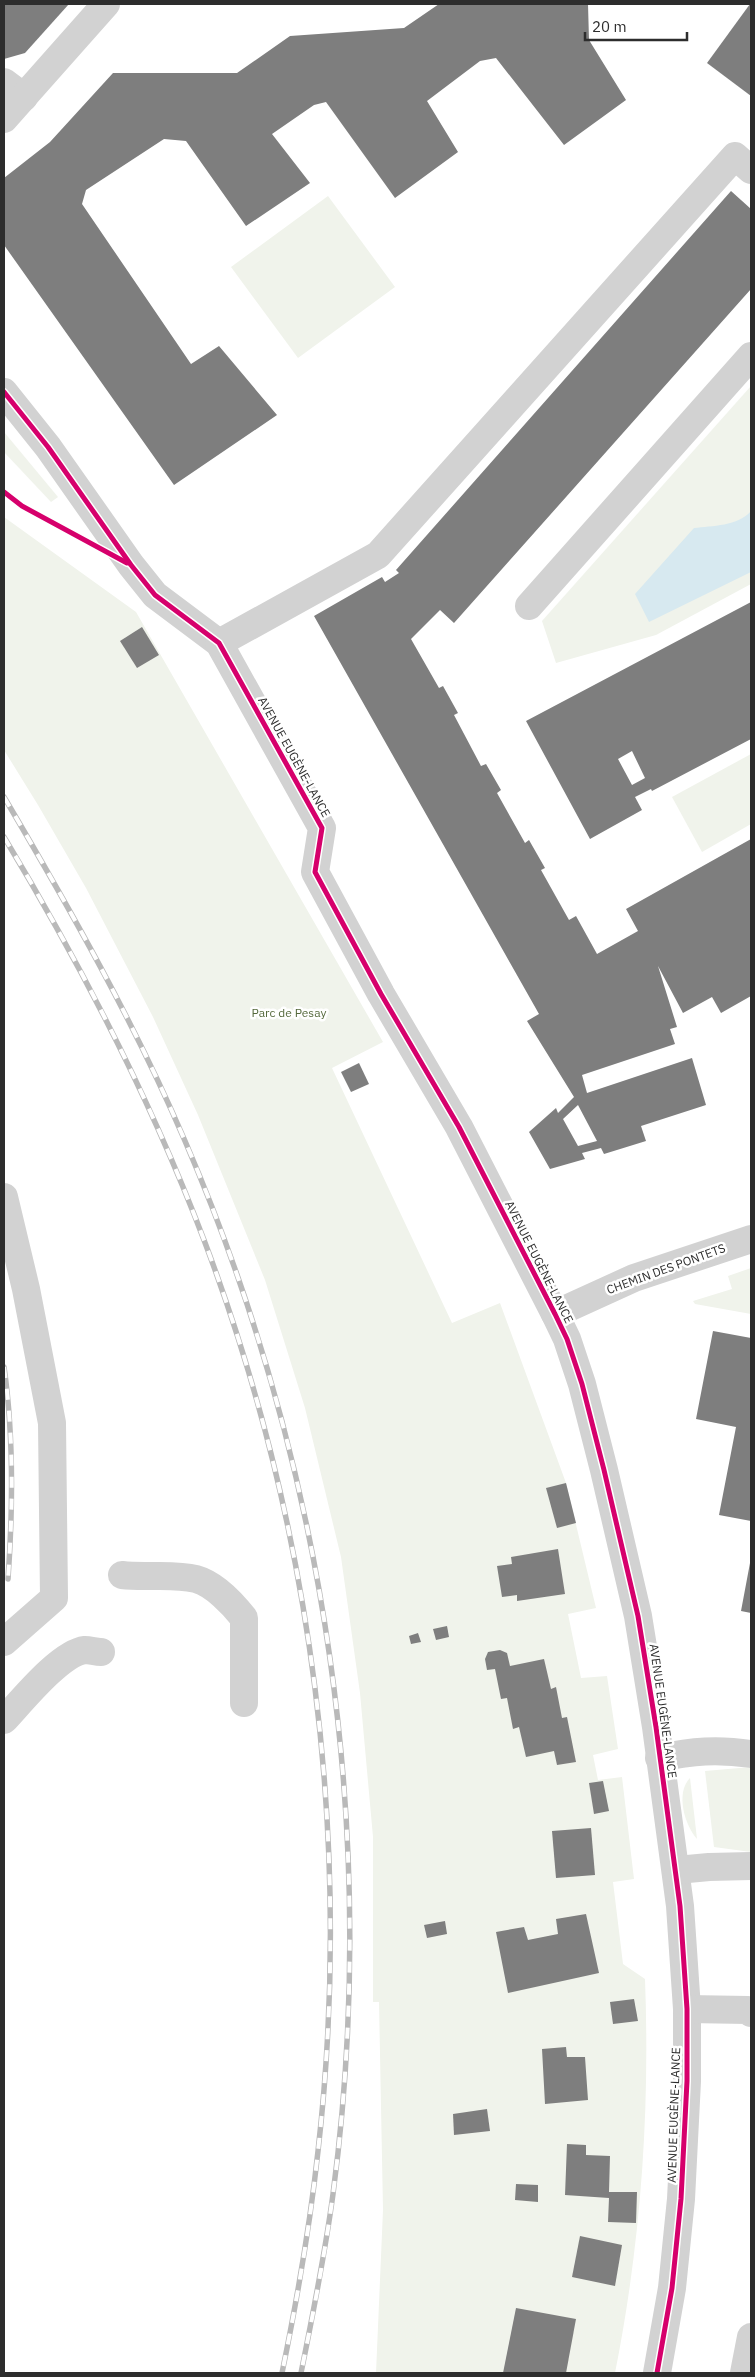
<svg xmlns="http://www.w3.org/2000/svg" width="755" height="2377" viewBox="0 0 755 2377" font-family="'IBM Plex Sans',sans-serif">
  <rect width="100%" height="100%" fill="#fff"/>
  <g fill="#f0f3eb">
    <path d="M328 196 395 287 298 358 231 267Z"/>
    <path d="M751 386V584L656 635 556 663 542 621Z"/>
    <path d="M4 432 58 497 51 502 4 452Z"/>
    <path d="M4 517 136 612 383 1042 332 1068 452 1323 500 1303 566 1483 596 1608 568 1614 581 1678 607 1676 618 1749 593 1755 598 1780 622 1777 634 1879 613 1882 623 1964 645 1979C650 2113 641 2242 615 2373H376L383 2210 379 2002H373V1837L360 1693 341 1557 305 1408 265 1280 198 1115 153 1017 86 888 38 805 4 750Z"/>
    <path d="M751 754V824L702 852 672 797Z"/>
    <path d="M751 1268V1314L695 1304 693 1301 732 1289 728 1276Z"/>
    <path d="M751 1767V1852L714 1847 705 1771Z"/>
    <path d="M690 1778 697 1839C685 1826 675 1793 690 1778Z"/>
  </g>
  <path fill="#d7e9f0" d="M751 511V572L649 622 635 594 694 528C712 526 738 526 751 511Z"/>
  <g fill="#7e7e7e" fill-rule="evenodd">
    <path d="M4 4H69L25 53 4 59Z"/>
    <path d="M439 4H588L589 40 626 100 564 145 496 58 480 61 427 101 458 152 395 198 326 102 314 105 272 134 310 183 246 226 186 141 164 139 86 190 82 204 191 364 219 346 277 415 174 485 4 245V178L50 142 113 73H237L290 36 404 28Z"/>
    <path d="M750 4H751V96L707 63Z"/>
    <path d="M731 191 751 209V289L454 623 440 610 411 639 439 688 443 686 458 713 454 715 481 766 486 764 501 790 497 793 525 843 529 840 545 868 541 870 569 920 576 916 597 954 638 931 626 909 751 839V996L721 1013 712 997 683 1013 658 966 677 1027 670 1029 675 1044 582 1075 587 1093 692 1058 706 1105 641 1126 646 1141 604 1154 601 1148 582 1153 585 1159 550 1169 529 1132 556 1108 558 1113 574 1097 527 1021 539 1014 314 616 382 577 385 582 399 573 396 570ZM578 1105 597 1141 578 1146 563 1119Z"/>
    <path d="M751 602V739L652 791 651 789 635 797 642 810 590 839 526 721ZM632 751 645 778 632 785 618 759Z"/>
    <path d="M142 627 159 655 137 668 120 641Z"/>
    <path d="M359 1063 369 1084 351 1092 341 1072Z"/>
    <path d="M713 1331 751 1338V1521L719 1515 736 1427 696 1419Z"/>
    <path d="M566 1483 576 1523 557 1528 546 1488Z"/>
    <path d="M558 1549 565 1594 517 1601V1595L502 1597 497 1566 512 1564 511 1557Z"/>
    <path d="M750 1563H751V1613L741 1611Z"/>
    <path d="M447 1626 449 1637 436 1640 433 1629Z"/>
    <path d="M418 1633 421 1642 411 1644 409 1636Z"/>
    <path d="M500 1650 507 1653 510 1666 544 1659 551 1689 556 1687 562 1718 567 1717 576 1762 557 1765 554 1751 526 1757 519 1727 513 1729 507 1698 501 1699 495 1669 487 1670 485 1659 488 1652Z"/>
    <path d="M603 1781 609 1811 594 1814 589 1783Z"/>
    <path d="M591 1828 595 1875 556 1878 552 1831Z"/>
    <path d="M586 1914 599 1973 508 1993 496 1932 524 1927 528 1940 558 1934 556 1919Z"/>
    <path d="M445 1921 447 1934 427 1938 424 1925Z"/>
    <path d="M634 1999 638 2021 613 2024 610 2002Z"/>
    <path d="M566 2047 567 2057H585L588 2100 545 2104 542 2049Z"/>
    <path d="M487 2109 490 2131 454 2135 453 2114Z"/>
    <path d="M567 2144 586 2145V2155L610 2156 609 2192H637L636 2223 608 2222 609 2198 565 2195Z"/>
    <path d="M516 2184 538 2185V2202L515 2200Z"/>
    <path d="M580 2236 622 2245 615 2286 572 2277Z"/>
    <path d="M516 2308 576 2319 566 2373H503Z"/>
  </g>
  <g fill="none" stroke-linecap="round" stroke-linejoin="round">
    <g stroke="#d2d2d2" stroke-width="28">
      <path d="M4 82 24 97"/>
      <path d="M4 119 106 4"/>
      <path d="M4 392 48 447 131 565 155 595 219 643 322 828 315 872 381 994 459 1127 555 1314 567 1339 582 1384 604 1470 638 1616 656 1727 680 1906 687 2009V2081L681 2199 672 2288 657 2373"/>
      <path d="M529 606 751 356"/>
      <path d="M219 643 378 555 735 156 751 170"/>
      <path d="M4 1197 26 1289 52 1423 54 1598 4 1642"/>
      <path d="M555 1314 634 1278 751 1239"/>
      <path d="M122 1575C146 1578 173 1573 196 1579 214 1584 233 1604 244 1618V1703"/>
      <path d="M4 1720C21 1702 60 1653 85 1650 90 1650 96 1652 101 1652"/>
      <path d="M659 1758C693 1751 717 1749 751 1754"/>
      <path d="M677 1870 709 1867 751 1866"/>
      <path d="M687 2009 748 2010 751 2013"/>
      <path d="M744 2373 751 2337"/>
    </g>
    <g stroke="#b9b9b9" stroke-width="5.5">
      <g id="rail">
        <path d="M4 797C70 909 134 1022 185 1141 327 1471 380 1838 333 2194 325 2254 313 2314 301 2373"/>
        <path d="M4 837C81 965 151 1100 204 1240 313 1528 353 1844 318 2151 310 2226 297 2300 282 2373"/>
        <path d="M4 1367C14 1437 13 1508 8 1579"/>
      </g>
    </g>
    <use href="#rail" stroke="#fff" stroke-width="4" stroke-dasharray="11" stroke-linecap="butt"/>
    <g stroke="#fff" stroke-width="8">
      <g id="cycleway">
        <path d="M4 392 48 447 131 565 155 595 219 643 322 828 315 872 381 994 459 1127 555 1314 567 1339 582 1384 604 1470 638 1616 656 1727 680 1906 687 2009V2081L681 2199 672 2288 657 2373"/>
        <path d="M4 492 22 506 127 563"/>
      </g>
    </g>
    <use href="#cycleway" stroke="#d6006c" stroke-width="5"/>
  </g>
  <g text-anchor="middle" stroke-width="5" stroke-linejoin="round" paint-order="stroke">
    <g font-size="12" fill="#2d2d2d" stroke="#fff">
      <text transform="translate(294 757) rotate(61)" y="4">AVENUE EUGÈNE-LANCE</text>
      <text transform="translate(539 1262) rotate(63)" y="4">AVENUE EUGÈNE-LANCE</text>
      <text transform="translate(666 1269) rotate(-20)" y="4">CHEMIN DES PONTETS</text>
      <text transform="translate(663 1711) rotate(82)" y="4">AVENUE EUGÈNE-LANCE</text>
      <text transform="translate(674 2115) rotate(-88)" y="4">AVENUE EUGÈNE-LANCE</text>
    </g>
    <g font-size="12" fill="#54683b" stroke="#fff">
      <text x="289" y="1017">Parc de Pesay</text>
    </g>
  </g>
  <rect width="755" height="2377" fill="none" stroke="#2d2d2d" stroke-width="10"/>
  <path d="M585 32v8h102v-8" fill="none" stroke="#2d2d2d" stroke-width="2.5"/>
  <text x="592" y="32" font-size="15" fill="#2d2d2d" stroke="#ffffff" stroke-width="4" paint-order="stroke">20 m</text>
</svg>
